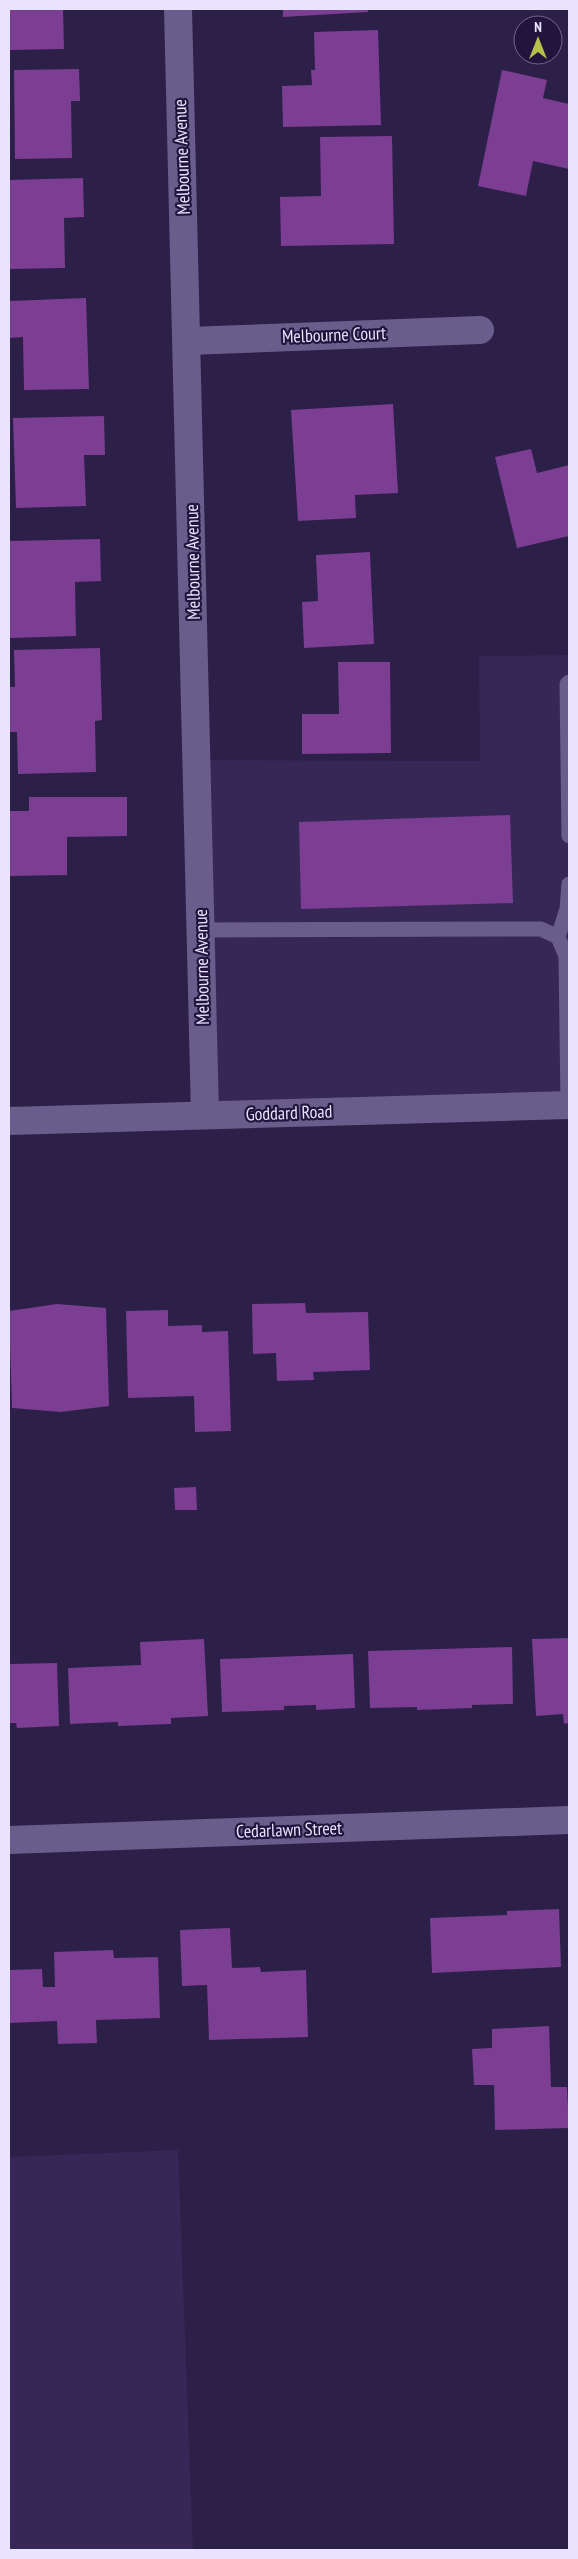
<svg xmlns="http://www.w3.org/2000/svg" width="578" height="2559" viewBox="0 0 578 2559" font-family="'PT Sans Narrow',sans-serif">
  <rect width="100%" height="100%" fill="#2c1f48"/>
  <g fill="#362757">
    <path d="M569 655V1105L205 1115 197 760 480 761 479 656Z"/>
    <path d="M178 2150 193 2550H9V2157Z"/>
  </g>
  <g fill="#7b3e92">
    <path d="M9 9H63L64 49 9 50Z"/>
    <path d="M283 9H368V12L283 17Z"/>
    <path d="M378 30 381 125 283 127 282 86 312 85 311 70H315L314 32Z"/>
    <path d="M79 69 80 101H71L72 158 15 159 14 70Z"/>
    <path d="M502 70 547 80 543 98 569 104V169L533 161 526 196 478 186Z"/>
    <path d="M392 136 394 244 281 246 280 197 321 196 320 137Z"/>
    <path d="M83 178 84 217 64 218 65 268 9 269V180Z"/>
    <path d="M86 298 89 389 24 390 23 337 9 338V301Z"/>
    <path d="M393 404 398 493 355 495 356 518 298 521 291 410Z"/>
    <path d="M104 416 105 455H84L86 506 16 508 13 418Z"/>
    <path d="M531 449 537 473 569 465V536L517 548 495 457Z"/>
    <path d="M100 539 101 581 75 582 76 636 9 638V541Z"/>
    <path d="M370 552 374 644 304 648 302 602 318 601 316 555Z"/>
    <path d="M100 648 102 720 95 721 96 772 18 774 17 732H9V687H15L14 650Z"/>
    <path d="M338 662H390L391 753 302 754V714H339Z"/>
    <path d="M29 797H127V836L67 837V875L9 876V811H29Z"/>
    <path d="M510 815 513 903 301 909 299 822Z"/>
    <path d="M305 1303 306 1313 368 1312 370 1370 313 1372 314 1380 277 1381 276 1353 253 1354 252 1304Z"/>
    <path d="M57 1304 106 1308 109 1406 61 1412 12 1408 9 1311Z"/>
    <path d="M168 1310V1326L202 1325V1332L228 1331 231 1431 195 1432 194 1396 128 1398 126 1311Z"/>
    <path d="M196 1487 197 1510H175L174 1488Z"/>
    <path d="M569 1638V1723L564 1724 563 1714 536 1716 532 1639Z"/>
    <path d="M204 1639 208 1716 171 1718V1724L118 1726V1722L70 1724 68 1668 141 1665 140 1642Z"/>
    <path d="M512 1647 513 1704 472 1705V1708L417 1710V1707L370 1708 368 1651Z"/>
    <path d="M353 1654 355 1708 316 1710V1705L284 1706V1710L222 1712 220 1659Z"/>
    <path d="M57 1663 59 1726 17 1728 16 1723H9V1664Z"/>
    <path d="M559 1909 561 1967 432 1973 430 1918 507 1915V1911Z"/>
    <path d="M230 1928 232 1968 260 1967 261 1972 306 1970 308 2037 209 2040 207 1985 182 1986 180 1930Z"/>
    <path d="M113 1950 114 1958 158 1957 160 2018 96 2020 97 2043 58 2044 57 2021 9 2023V1970L42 1969 43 1987H55L54 1952Z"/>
    <path d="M549 2026 551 2087H567L569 2128 495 2130 494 2085H474L472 2049 492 2048V2029Z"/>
  </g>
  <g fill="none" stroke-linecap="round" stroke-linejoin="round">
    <g stroke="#695d8b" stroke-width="15">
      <path d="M569 682 567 684 569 836"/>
      <path d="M201 930 541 929 558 937 566 956 568 1105"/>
      <path d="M558 937 567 909 569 884"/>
    </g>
    <g stroke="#695d8b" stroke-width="28">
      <path d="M178 9 205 1115"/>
      <path d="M188 341 480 330"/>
      <path d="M9 1840 569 1820"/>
    </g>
    <path stroke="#695d8b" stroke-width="28" d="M9 1121 569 1105"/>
  </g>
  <g text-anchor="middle" stroke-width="4.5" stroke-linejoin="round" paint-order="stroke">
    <g font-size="18" fill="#e9e3fe" stroke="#22153d">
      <text transform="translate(182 157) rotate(-92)" y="6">Melbourne Avenue</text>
      <text transform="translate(334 335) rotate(-2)" y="6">Melbourne Court</text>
      <text transform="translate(193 562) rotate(-91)" y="6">Melbourne Avenue</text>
      <text transform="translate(202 967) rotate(-91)" y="6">Melbourne Avenue</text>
      <text transform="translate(289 1113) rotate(-2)" y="6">Goddard Road</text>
      <text transform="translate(289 1830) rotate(-2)" y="6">Cedarlawn Street</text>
    </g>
  </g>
  <rect width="578" height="2559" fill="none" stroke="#e9e3fe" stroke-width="20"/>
  <g transform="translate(538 40)"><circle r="24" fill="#22153d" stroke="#72678a"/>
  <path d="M0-4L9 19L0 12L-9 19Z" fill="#b4c24b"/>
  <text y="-8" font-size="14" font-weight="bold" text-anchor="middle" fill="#e9e3fe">N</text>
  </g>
</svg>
